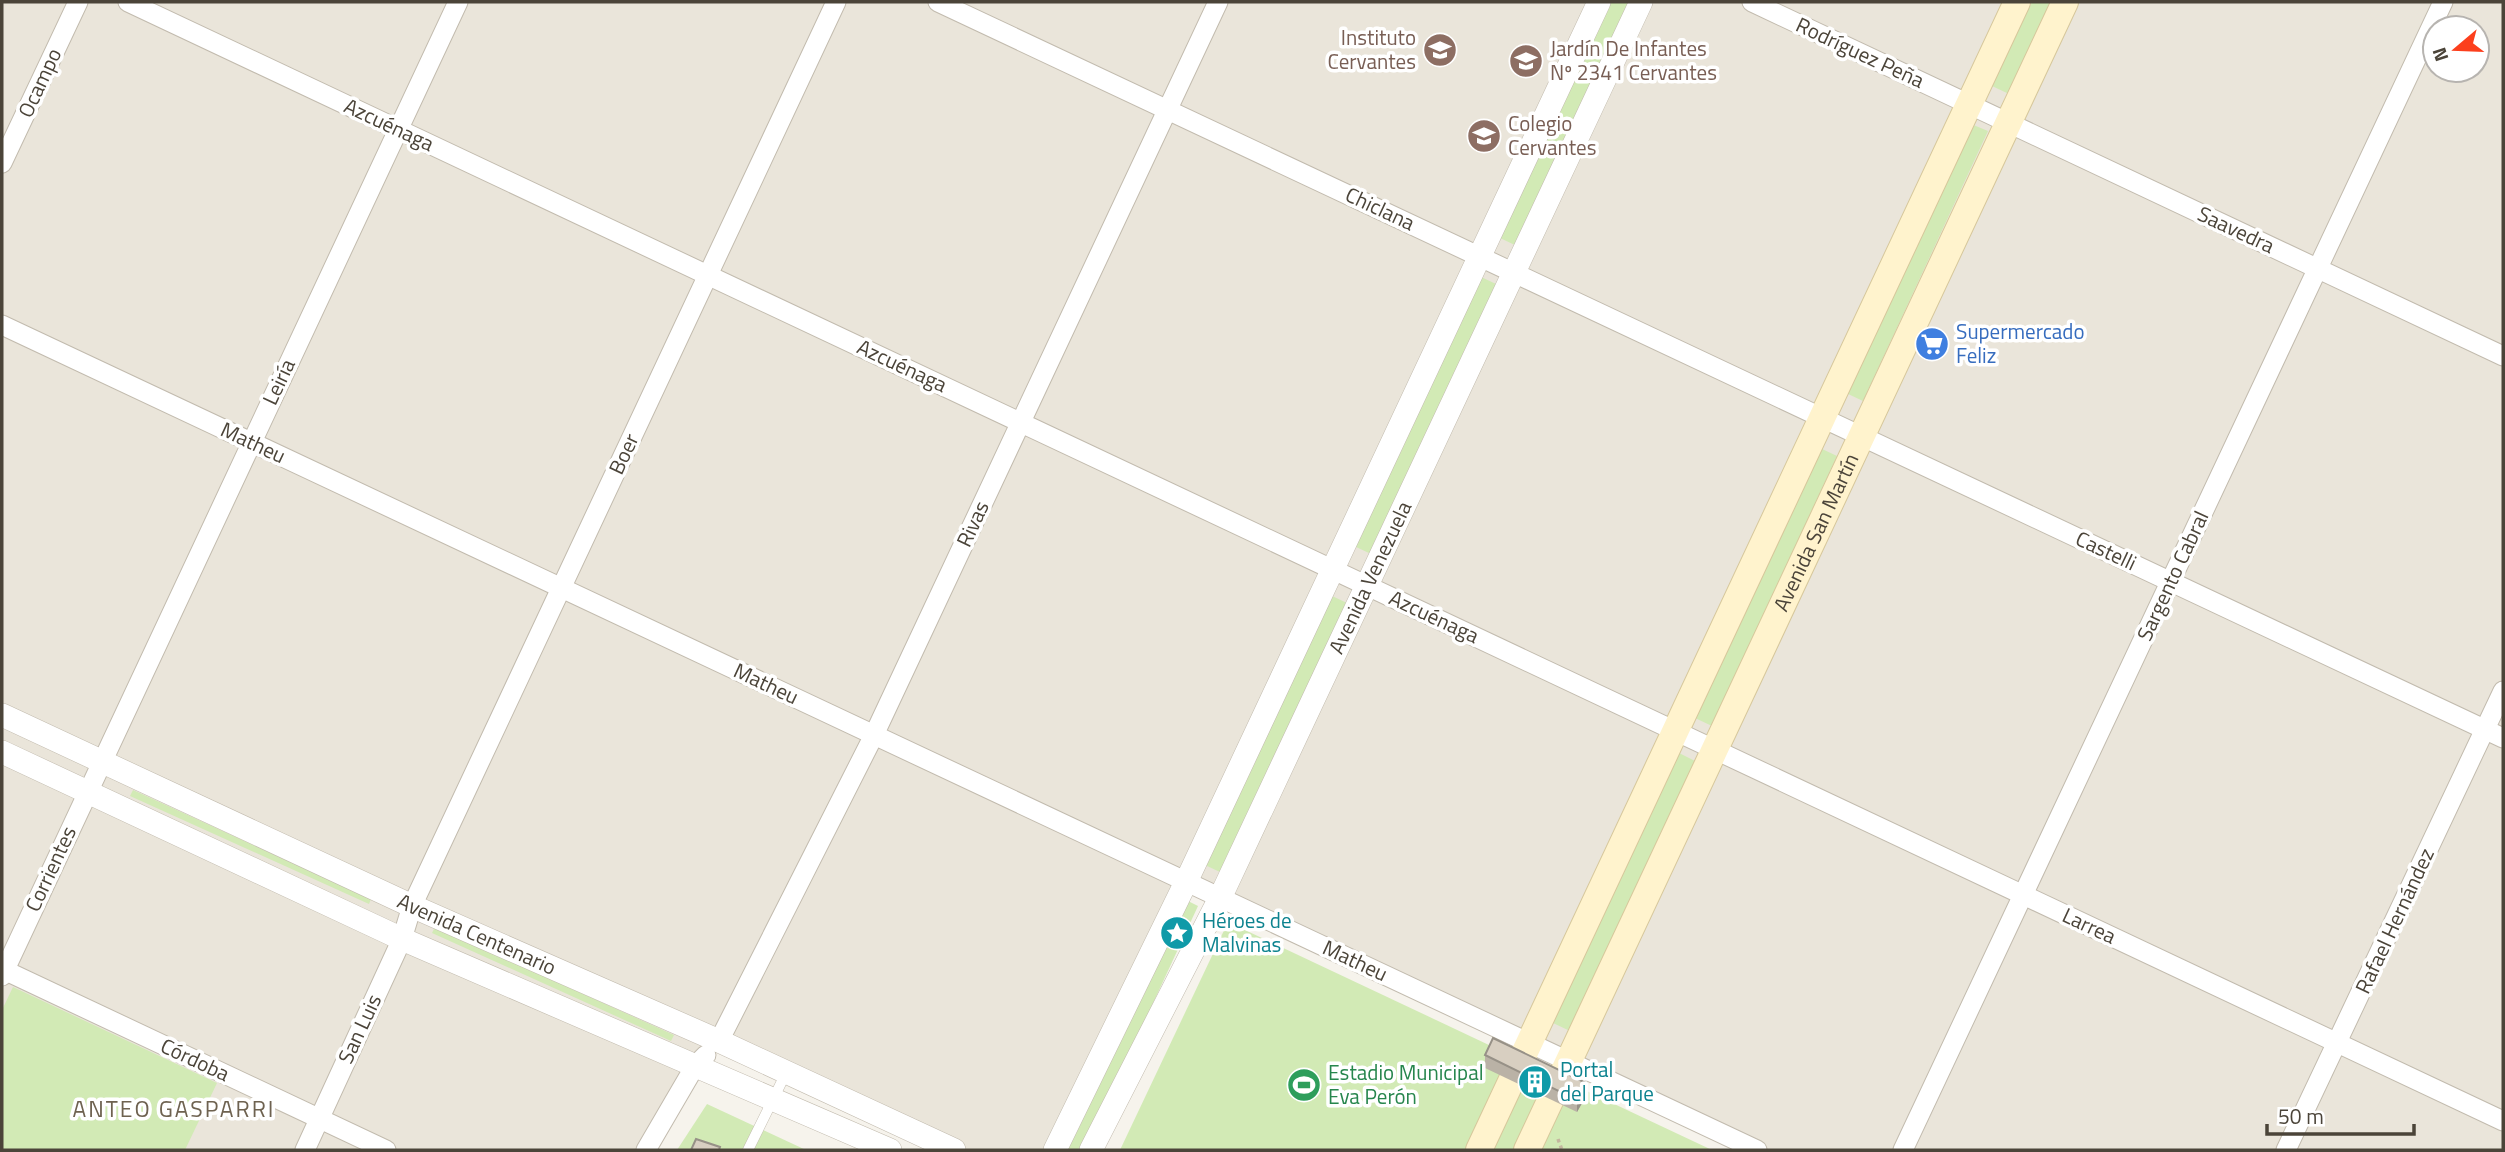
<svg xmlns="http://www.w3.org/2000/svg" width="2505" height="1152" viewBox="0 0 2505 1152" font-family="'Titillium Web',sans-serif">
  <rect width="100%" height="100%" fill="#f6f3ec"/>
  <path fill="#eae5da" fill-rule="evenodd" d="M2 2H2503V1150H1757L1186 882 1055 1150H954L719 1042 646 1150H2ZM2435 28H2477V70H2435Z"/>
  <g fill="#d2eab5">
    <path d="M1610 2H1630L1517 246 1500 238Z"/>
    <path d="M2032 2H2052L2009 94 1992 86Z"/>
    <path d="M1971 124 1988 131 1863 401 1846 393Z"/>
    <path d="M1479 276 1496 284 1371 554 1354 546Z"/>
    <path d="M1820 448 1837 456 1712 726 1695 718Z"/>
    <path d="M1330 595 1347 603 1222 873 1205 865Z"/>
    <path d="M1679 753 1695 761 1570 1031 1553 1023Z"/>
    <path d="M133 790 371 899 369 904 130 796Z"/>
    <path d="M1182 898 1198 906 1085 1150H1065Z"/>
    <path d="M1228 922 1712 1150H1120Z"/>
    <path d="M435 927 674 1035 671 1041 432 933Z"/>
    <path d="M13 987 217 1083 185 1150H2V1010Z"/>
    <path d="M707 1104 806 1150H677Z"/>
  </g>
  <g fill="none" stroke-linecap="round" stroke-linejoin="round">
    <g stroke="#c2bbae" stroke-width="11">
      <path id="service" d="M748 1150 786 1073"/>
    </g>
    <g stroke="#c2bbae" stroke-width="21">
      <g id="minor">
        <path d="M128 2 2503 1121"/>
        <path d="M938 2 2503 738"/>
        <path d="M1752 2 2503 356"/>
        <path d="M2 163 78 2"/>
        <path d="M2 325 1757 1150"/>
        <path d="M4 970 386 1150"/>
        <path d="M2 976 458 2"/>
        <path d="M719 1041 874 735 1218 2"/>
        <path d="M305 1150 402 939 412 906 836 2"/>
        <path d="M646 1150 695 1066 706 1055"/>
        <path d="M1903 1150 2443 2"/>
        <path d="M2286 1150 2503 691"/>
      </g>
    </g>
    <g stroke="#c2bbae" stroke-width="24">
      <g id="tertiary">
        <path id="s1" d="M2 715 412 906 719 1041 954 1150"/>
        <path d="M2 752 402 939 890 1150"/>
        <path d="M1055 1150 1186 882 1599 2"/>
        <path id="s2" d="M1091 1150 1220 898 1641 2"/>
      </g>
    </g>
    <g stroke="#d6c79b" stroke-width="28">
      <g id="secondary">
        <path d="M1479 1150 2017 2"/>
        <path id="s3" d="M1527 1150 2065 2"/>
      </g>
    </g>
    <path stroke="#c4b79f" stroke-width="3.5" stroke-dasharray="3.5 3.5" stroke-linecap="butt" d="M1558 1139 1562 1150"/>
    <use href="#service" stroke="#fff" stroke-width="10"/>
    <use href="#minor" stroke="#fff" stroke-width="19"/>
    <use href="#tertiary" stroke="#fff" stroke-width="23"/>
    <use href="#secondary" stroke="#fff3cd" stroke-width="26"/>
  </g>
  <path fill="#bab2a6" d="M1485 1055 1586 1096 1577 1112 1485 1068Z"/>
  <path fill="#979187" d="M1586 1083V1096L1577 1112V1100Z"/>
  <g fill="#d8cfc1" stroke="#979187" stroke-width="2">
    <path d="M1493 1038 1586 1083 1577 1100 1485 1055Z"/>
    <path d="M696 1139 720 1147 719 1150H691Z"/>
  </g>
  <defs>
    <g id="school-disc" transform="scale(1.75)"><circle r="9.5" fill="#8d6e63" stroke="#fff"/><path d="M0-5L7-2L0 1L-7-2ZM-4 1L0 2.5L4 1V4Q0 6-4 4Z" fill="#fff"/></g>
    <g id="supermarket-disc" transform="scale(1.75)"><circle r="9.5" fill="#3f7fe0" stroke="#fff"/><path d="M-6-5.5h2.5l.6 2H6L4.5 2H-2.5L-4.4-4H-6ZM-1.5 3.2a1.3 1.3 0 1 0 .1 0ZM3 3.2a1.3 1.3 0 1 0 .1 0Z" fill="#fff"/></g>
    <g id="sight-disc" transform="scale(1.75)"><circle r="9.5" fill="#0f9aa8" stroke="#fff"/><path d="M0-6L1.8-2.2L6-1.7L2.9 1.2L3.7 5.4L0 3.3L-3.7 5.4L-2.9 1.2L-6-1.7L-1.8-2.2Z" fill="#fff"/></g>
    <g id="building-disc" transform="scale(1.75)"><circle r="9.5" fill="#0f9aa8" stroke="#fff"/><path d="M-4-6H4V6H1V3H-1V6H-4ZM-2.5-4.3h1.7v1.8h-1.7ZM.8-4.3h1.7v1.8H.8ZM-2.5-1h1.7V.8h-1.7ZM.8-1h1.7V.8H.8Z" fill="#fff"/></g>
    <g id="stadium-disc" transform="scale(1.75)"><circle r="9.5" fill="#2e9e5b" stroke="#fff"/><path d="M0-5a6.5 5 0 1 0 0 10a6.5 5 0 1 0 0-10ZM-3.5-1.8h7v3.6h-7Z" fill="#fff"/></g>
  </defs>
  <g fill-rule="evenodd">
    <use href="#school-disc" x="1440" y="50"/>
    <use href="#school-disc" x="1526" y="61"/>
    <use href="#school-disc" x="1484" y="136"/>
    <use href="#supermarket-disc" x="1932" y="344"/>
    <use href="#sight-disc" x="1177" y="933"/>
    <use href="#building-disc" x="1535" y="1082"/>
    <use href="#stadium-disc" x="1304" y="1085"/>
  </g>
  <g text-anchor="middle" stroke-width="7" stroke-linejoin="round" paint-order="stroke">
    <g font-size="21" fill="#785e54" stroke="#fff" text-anchor="start">
      <text x="1416" y="45" text-anchor="end">Instituto<tspan x="1416" dy="24">Cervantes</tspan></text>
      <text x="1550" y="56">Jardín De Infantes<tspan x="1550" dy="24">Nº 2341 Cervantes</tspan></text>
      <text x="1508" y="131">Colegio<tspan x="1508" dy="24">Cervantes</tspan></text>
    </g>
    <g font-size="21" fill="#4b4439" stroke="#fff">
      <text transform="translate(1860 53) rotate(25)" y="7">Rodríguez Peña</text>
      <text transform="translate(40 83) rotate(-65)" y="7">Ocampo</text>
      <text transform="translate(389 125) rotate(25)" y="7">Azcuénaga</text>
      <text transform="translate(1380 209) rotate(25)" y="7">Chiclana</text>
      <text transform="translate(2236 230) rotate(25)" y="7">Saavedra</text>
      <text transform="translate(902 366) rotate(25)" y="7">Azcuénaga</text>
      <text transform="translate(279 382) rotate(-65)" y="7">Leiría</text>
      <text transform="translate(253 443) rotate(25)" y="7">Matheu</text>
      <text transform="translate(624 454) rotate(-65)" y="7">Boer</text>
      <text transform="translate(973 524) rotate(-65)" y="7">Rivas</text>
      <text dy="7" stroke="none"><textPath href="#s3" startOffset="682">Avenida San Martín</textPath></text>
      <text transform="translate(2106 551) rotate(25)" y="7">Castelli</text>
      <text transform="translate(2173 576) rotate(-65)" y="7">Sargento Cabral</text>
      <text dy="7" stroke="none"><textPath href="#s2" startOffset="637">Avenida Venezuela</textPath></text>
      <text transform="translate(1434 617) rotate(25)" y="7">Azcuénaga</text>
      <text transform="translate(766 684) rotate(25)" y="7">Matheu</text>
      <text transform="translate(51 869) rotate(-65)" y="7">Corrientes</text>
      <text transform="translate(2395 921) rotate(-65)" y="7">Rafael Hernández</text>
      <text transform="translate(2089 926) rotate(25)" y="7">Larrea</text>
      <text dy="7" stroke="none"><textPath href="#s1" startOffset="523">Avenida Centenario</textPath></text>
      <text transform="translate(1355 961) rotate(25)" y="7">Matheu</text>
      <text transform="translate(360 1029) rotate(-65)" y="7">San Luis</text>
      <text transform="translate(195 1060) rotate(25)" y="7">Córdoba</text>
    </g>
    <g font-size="21" fill="#366cbe" stroke="#fff" text-anchor="start">
      <text x="1956" y="339">Supermercado<tspan x="1956" dy="24">Feliz</tspan></text>
    </g>
    <g font-size="21" fill="#0d838f" stroke="#fff" text-anchor="start">
      <text x="1202" y="928">Héroes de<tspan x="1202" dy="24">Malvinas</tspan></text>
      <text x="1560" y="1077">Portal<tspan x="1560" dy="24">del Parque</tspan></text>
    </g>
    <g font-size="21" fill="#27864d" stroke="#fff" text-anchor="start">
      <text x="1328" y="1080">Estadio Municipal<tspan x="1328" dy="24">Eva Perón</tspan></text>
    </g>
    <g font-size="23" letter-spacing="2" fill="#6e6250" stroke="#fff">
      <text x="174" y="1117">ANTEO GASPARRI</text>
    </g>
  </g>
  <rect width="2505" height="1152" fill="none" stroke="#4b4439" stroke-width="7"/>
  <g transform="translate(2456 49) rotate(251)"><circle r="33" fill="#ffffff" stroke="#b7b4b0" stroke-width="2"/>
  <path d="M0-5L12 26L0 18L-12 26Z" fill="#fc3f1d"/>
  <text y="-10" font-size="19" font-weight="bold" text-anchor="middle" fill="#4b4439">N</text>
  </g>
  <path d="M2267 1124v10h147v-10" fill="none" stroke="#4b4439" stroke-width="3.5"/>
  <text x="2278" y="1124" font-size="21" fill="#4b4439" stroke="#ffffff" stroke-width="5" paint-order="stroke">50 m</text>
</svg>
